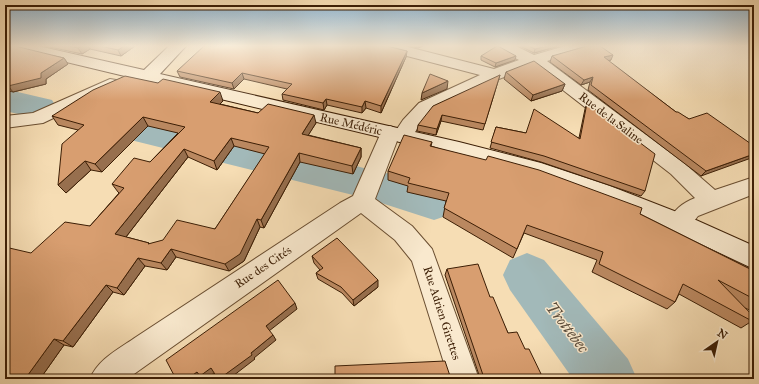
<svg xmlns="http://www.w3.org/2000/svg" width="759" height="384" viewBox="0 0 759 384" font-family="'IM FELL Great Primer',serif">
  <rect width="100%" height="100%" fill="#f6ddb4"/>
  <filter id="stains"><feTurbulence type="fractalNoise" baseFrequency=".005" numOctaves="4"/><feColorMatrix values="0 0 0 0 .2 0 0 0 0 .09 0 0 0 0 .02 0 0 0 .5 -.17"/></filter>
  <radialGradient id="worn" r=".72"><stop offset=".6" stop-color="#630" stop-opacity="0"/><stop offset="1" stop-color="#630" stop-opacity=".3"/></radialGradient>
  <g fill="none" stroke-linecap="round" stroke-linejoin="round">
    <g fill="#a2b9b9" fill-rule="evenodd">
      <path d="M5 89 52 100 57 108 52 116 40 119 5 111Z"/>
      <path d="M87 106 353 165 367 169 372 178 387 173 449 191 455 203 449 215 434 220 372 200 367 191 353 195 74 126 69 118 74 110Z"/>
      <path d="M527 253 544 260 628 359 637 379H573L510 290 503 275 510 260Z"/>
    </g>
    <g stroke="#6a4e31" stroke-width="2">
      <g id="street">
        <path d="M377 46H404L494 69 519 60 498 49 495 46H516L534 55 565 46H590L587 49 547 61 685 164 715 190 754 177V194L698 216 687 230 679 233 671 230 667 223C674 210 682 203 695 198L671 174 532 66 499 79 431 111 418 127 410 141 403 143 397 141 375 199 412 226 432 249 479 379H449L412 261 395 240 361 213 127 379H90C98 359 119 349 136 337L340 203 353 196 383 128 390 126 397 129 403 120 419 103 480 75 380 49Z"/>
        <path d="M110 79 116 80 119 84 116 88 43 123 5 128V116L33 113Z"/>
      </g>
    </g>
    <g stroke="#3c1e05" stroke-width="2">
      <path id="secondary" d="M9 46H38L144 70 169 46H186L160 74 459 142 541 163 610 186 687 216 754 246V269L671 230 594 198 536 177 459 156 12 49Z"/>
    </g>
    <use href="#street" fill="#f9e9ce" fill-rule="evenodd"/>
    <use href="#secondary" fill="#f9e9ce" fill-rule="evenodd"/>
  </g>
  <g fill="#ba8860" stroke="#3c1e05" fill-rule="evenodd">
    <path d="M5 46 64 58 68 64 46 79V84L13 92 5 90Z"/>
    <path d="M45 46H135L121 56 90 49 82 54Z"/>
    <path d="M410 46H423L418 48Z"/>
    <path d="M520 46H559L534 53Z"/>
    <path d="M407 51 406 57 381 113 366 108 362 113 327 105 324 110 283 100 282 94 287 89 244 79 234 89 180 77 177 71Z"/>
    <path d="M481 56 515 60 495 67 481 60Z"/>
    <path d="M552 56 611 60 608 61 676 112 689 119 754 146 701 176 588 90 590 82 581 85 550 62Z"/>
    <path d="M506 72 565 84 562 91 531 101 504 79Z"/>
    <path d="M500 75 483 130 441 121 436 135 417 131 418 125Z"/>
    <path d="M223 101 220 104 258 113 316 123 308 135 361 148V157L353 174 300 162 264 228 260 227 244 261 229 271 176 257 167 270 145 266 124 295 113 292 73 347 64 345 40 379H5L31 253 90 226 119 193 118 192 112 184 150 162 178 133 148 126 102 172 91 170 66 193 78 130 58 125 52 116ZM234 146 265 154 215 229 150 244 149 243 126 237 188 157 217 170Z"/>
    <path d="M587 103 645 191 641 196 541 162 490 148 496 127 526 133 579 138 585 109Z"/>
    <path d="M432 142 431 146 640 214 754 271V312L745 308 752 321 741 328 679 294 675 302 667 309 592 272 597 260 524 233 513 258 443 217 446 201 407 192 408 186 388 180V171Z"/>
    <path d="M312 256 378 287 354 306 342 293 318 279 316 273 320 270 314 263Z"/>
    <path d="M447 269 490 297 508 333 525 349 539 379 450 376 479 375 445 275Z"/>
  </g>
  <g fill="#976f4e" stroke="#3c1e05">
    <path d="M82 46H88L90 49 82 54 78 48Z"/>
    <path d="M124 46H135L121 56 118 50Z"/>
    <path d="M547 46H559L534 53 535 49Z"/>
    <path d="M407 51 406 57 381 113V106Z"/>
    <path d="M613 55 611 60 601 63 604 57Z"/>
    <path d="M516 56 515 60 495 67 496 63Z"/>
    <path d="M64 58 68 64 46 79V84L13 92 8 86 41 73Z"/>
    <path d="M242 73 244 79 234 89 232 83Z"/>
    <path d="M593 77 590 82 581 85 584 80Z"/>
    <path d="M448 81 447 89 421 100 422 93Z"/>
    <path d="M565 84 562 91 531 101 533 95Z"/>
    <path d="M220 92 223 101 214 110 210 102Z"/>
    <path d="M326 99 327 105 324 110 323 103Z"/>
    <path d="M365 101 366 108 362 113V107Z"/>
    <path d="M314 115 316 123 304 142 302 134Z"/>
    <path d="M442 115 441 121 436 135 437 129Z"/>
    <path d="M143 117 148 126 102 172 95 164Z"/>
    <path d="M231 138 234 146 217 170 214 161Z"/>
    <path d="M361 148V157L353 174 352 166Z"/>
    <path d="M184 149 188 157 122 242 115 234Z"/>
    <path d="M299 153 300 162 264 228 261 220Z"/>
    <path d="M754 154V157L701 176 706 171Z"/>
    <path d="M85 161 91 170 66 193 58 185Z"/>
    <path d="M257 219 260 227 244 261 229 271 225 264Z"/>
    <path d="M171 249 176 257 167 270 161 263Z"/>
    <path d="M138 258 145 266 124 295 117 288Z"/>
    <path d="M378 280V287L354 306 353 300Z"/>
    <path d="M106 285 113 292 73 347 63 341Z"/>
    <path d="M295 303 297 309 269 331 266 326Z"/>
    <path d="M273 335 276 340 254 358 255 359 229 379H219Z"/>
    <path d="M54 339 64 345 40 379H25Z"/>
    <path d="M211 368 215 372 207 379H203L201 377 198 379H187L197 372Z"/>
    <path d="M542 376 539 379H533Z"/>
  </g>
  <g fill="#d89e70" stroke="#3c1e05" fill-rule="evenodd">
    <path d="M5 46H15L64 58 41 73V78L8 86 5 85Z"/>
    <path d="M69 46H82L78 48Z"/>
    <path d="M100 46H124L118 50Z"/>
    <path d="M204 46H387L407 51 381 106 365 101 362 107 326 99 323 103 282 94 292 84 242 73 232 83 177 71Z"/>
    <path d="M497 46H498L516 56 496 63 481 56Z"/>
    <path d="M529 46H547L535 49Z"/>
    <path d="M587 46H600L613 55 604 57 676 112H678L689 119 707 113 754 146V154L706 171 591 85 593 77 584 80 552 56Z"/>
    <path d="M534 61 565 84 533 95 506 72Z"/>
    <path d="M430 74 448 81 422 93Z"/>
    <path d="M500 75 485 124 442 115 437 129 418 125 433 106Z"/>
    <path d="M125 76 158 83 163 79 220 92 210 102 258 113 268 104 314 115 302 134 361 148 352 166 299 153 261 220 257 219 240 254 225 264 171 249 161 263 138 258 117 288 106 285 63 341 54 339 25 379H5V247L31 253 65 222 90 226 124 188 112 184 134 158 150 162 185 127 143 117 95 164 85 161 58 185 62 144 84 125 52 116 93 90ZM231 138 269 147 215 229 177 220 163 240 148 244 149 243 115 234 184 149 214 161Z"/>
    <path d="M587 103 655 154 645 191 544 156 491 142 496 127 526 133 534 109 580 139Z"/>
    <path d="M404 135 432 142 430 146 486 160 488 156 539 170 642 208 640 214 754 271V299L718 280 754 317V319L752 321 683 284 675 302 599 264 603 252 527 225 517 249 444 208 449 193 408 183 410 178 388 171Z"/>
    <path d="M337 238 378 280 353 300 341 287 316 273 323 268 312 256Z"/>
    <path d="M478 264 490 297H493L508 333 517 332 525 349H529L542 376 533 379H335V366L445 361 450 376 483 375 447 269Z"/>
    <path d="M278 280 295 303 266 326 273 335 251 353 252 355 219 379H218L211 368 200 376 197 372 187 379H176L166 360Z"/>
  </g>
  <linearGradient id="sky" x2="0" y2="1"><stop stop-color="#8cb6d5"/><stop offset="0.46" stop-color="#fbf0dd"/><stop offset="1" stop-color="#fbf0dd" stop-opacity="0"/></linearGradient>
  <rect width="759" height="100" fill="url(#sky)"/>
  <g text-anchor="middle" stroke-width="3" stroke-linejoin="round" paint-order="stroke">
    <g font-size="12" fill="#3c1e05" stroke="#f9e9ce">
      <text transform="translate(611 118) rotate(37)" y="4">Rue de la Saline</text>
      <text transform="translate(351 124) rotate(13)" y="4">Rue Médéric</text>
      <text transform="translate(263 267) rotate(-34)" y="4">Rue des Cités</text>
      <text transform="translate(442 313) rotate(72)" y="4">Rue Adrien Girettes</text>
    </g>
    <g font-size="16" font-style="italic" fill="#5b4c3b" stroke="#f9e9ce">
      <text transform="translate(568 327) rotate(52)" y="6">Trottebec</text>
    </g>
  </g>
  <rect width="759" height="384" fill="none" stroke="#f6ddb4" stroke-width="20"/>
  <rect x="6" y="6" width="747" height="372" fill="none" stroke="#3c1e05" stroke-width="2"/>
  <rect x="10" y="10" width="739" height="364" fill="none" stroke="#3c1e05"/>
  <g transform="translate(717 342) rotate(34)" stroke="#f9e9ce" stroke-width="3" paint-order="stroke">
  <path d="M0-3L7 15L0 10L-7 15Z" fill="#3c1e05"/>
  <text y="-6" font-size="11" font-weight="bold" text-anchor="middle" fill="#3c1e05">N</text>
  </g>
  <rect width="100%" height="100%" filter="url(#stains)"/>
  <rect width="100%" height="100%" fill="url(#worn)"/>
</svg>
